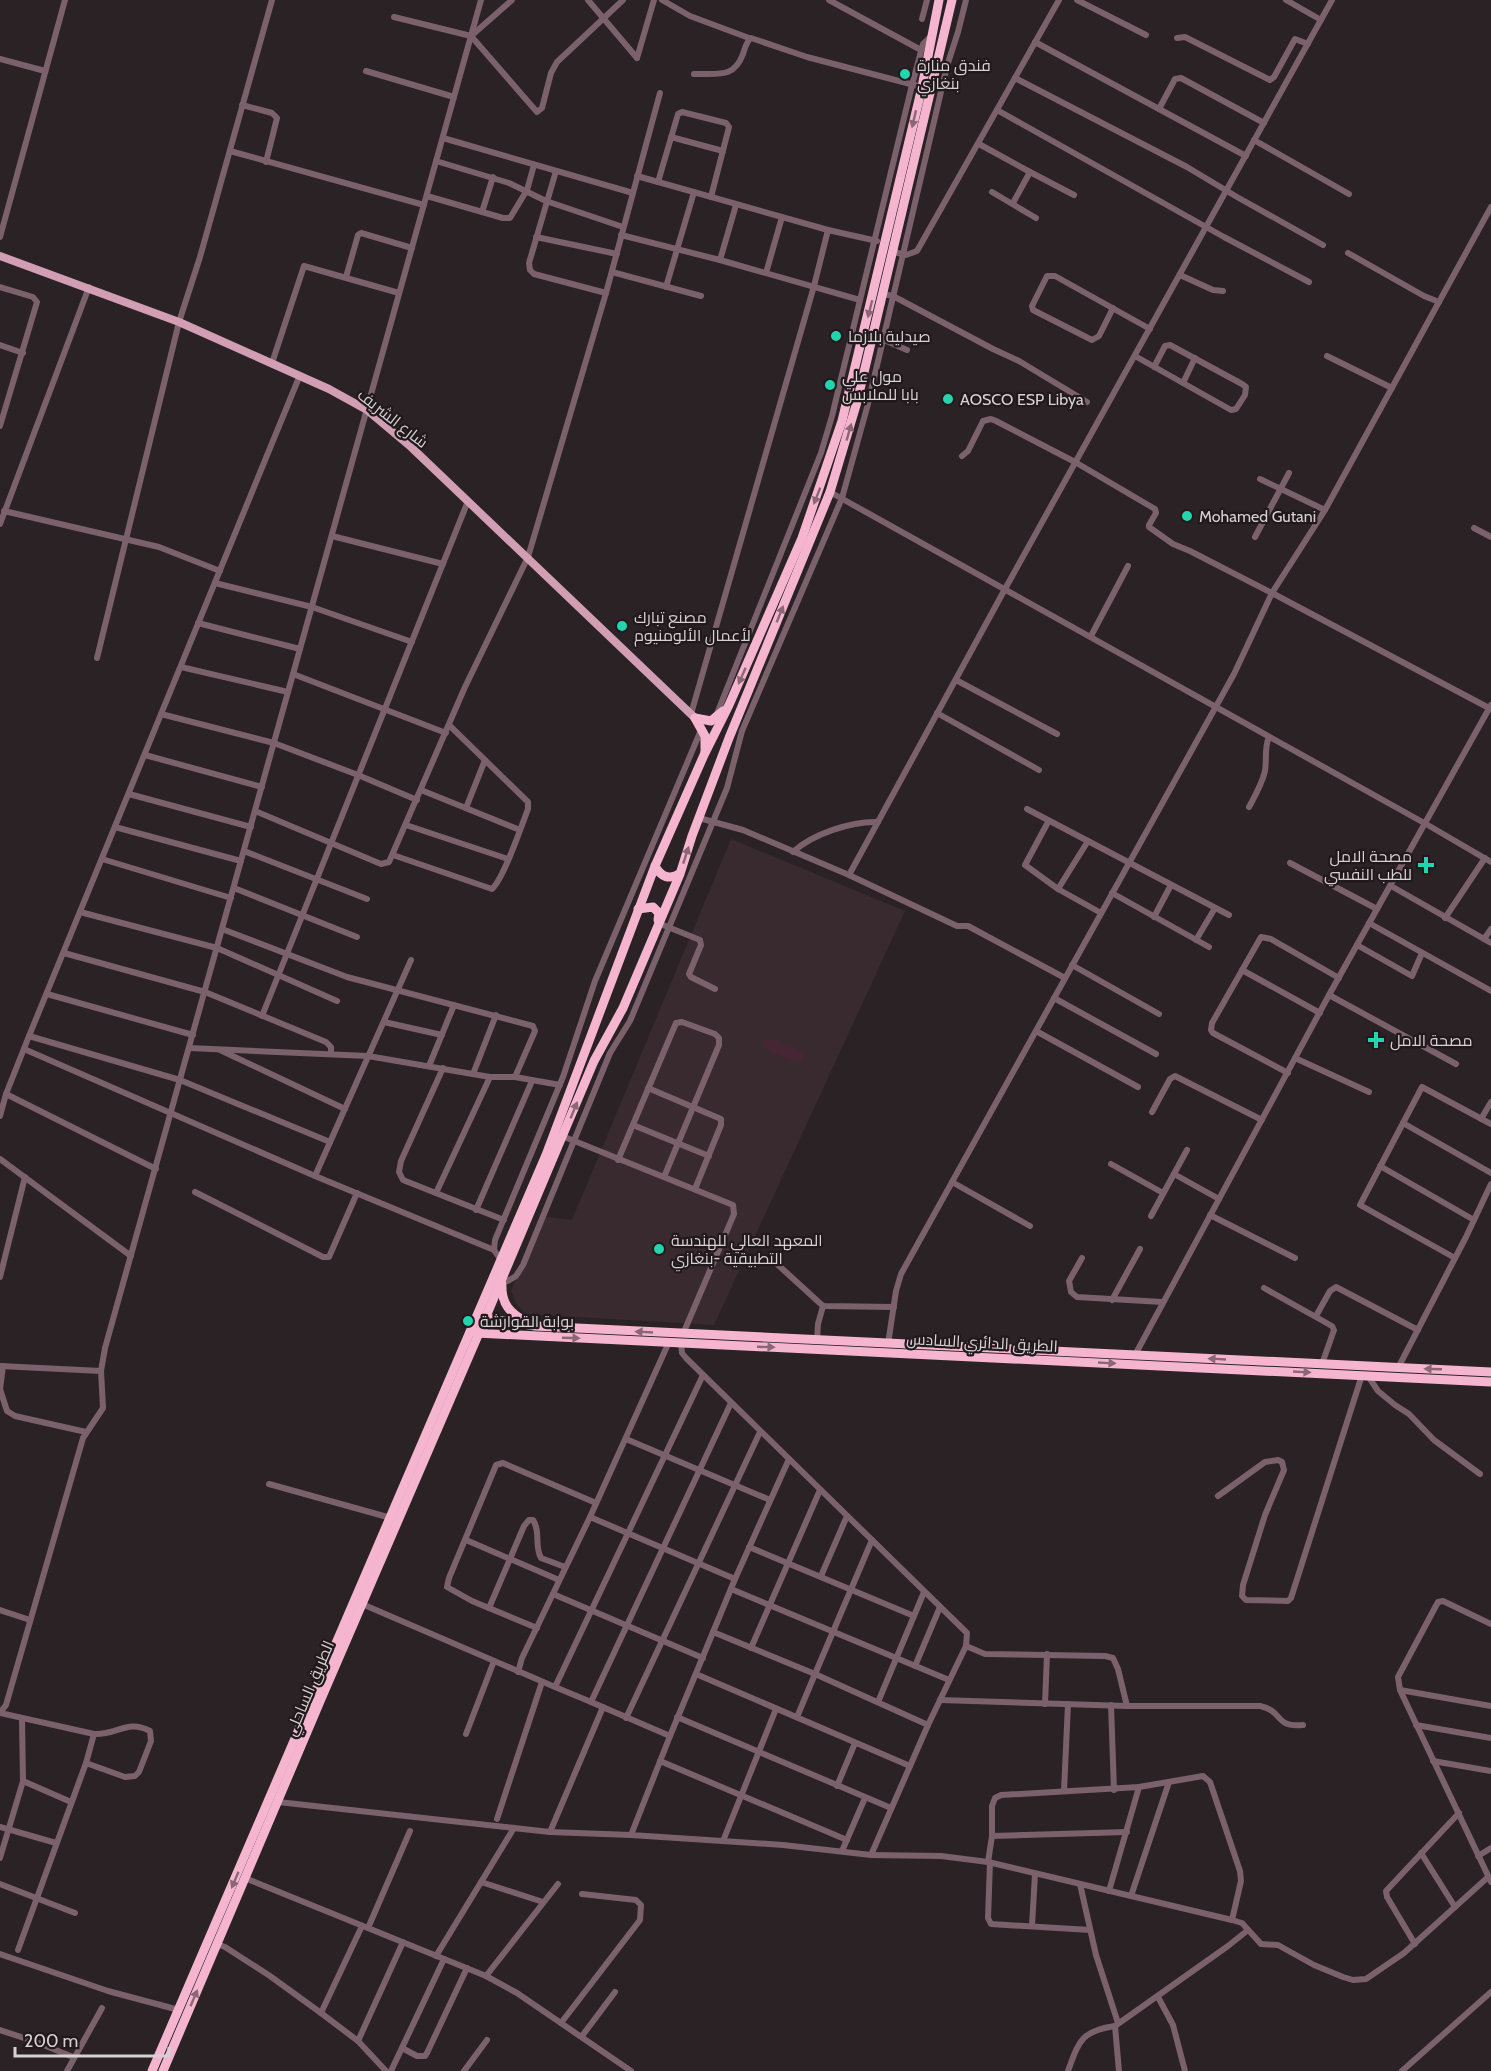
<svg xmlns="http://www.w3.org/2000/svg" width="1491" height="2071" viewBox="0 0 1491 2071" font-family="Cabin,Cairo,sans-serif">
  <rect width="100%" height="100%" fill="#2b2225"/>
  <path fill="#392a30" d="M731 839 905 911 714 1325 525 1314 516 1303 511 1291 540 1216 572 1220Z"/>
  <path fill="#472634" d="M777 1039 780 1044 797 1049 805 1055 801 1061 797 1059 793 1061 766 1049 762 1043 765 1040Z"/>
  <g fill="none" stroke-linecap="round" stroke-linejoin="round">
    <g stroke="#7b616b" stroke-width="6">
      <path d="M588 0 637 58"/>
      <path d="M662 0 690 16 749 38"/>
      <path d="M829 0 921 50"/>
      <path d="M1077 0 1146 35"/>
      <path d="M1286 0 1321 20"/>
      <path d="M394 17 471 36 537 112 542 108 551 73 557 62 623 0"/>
      <path d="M922 19 927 0"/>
      <path d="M471 36 512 0"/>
      <path d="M1177 38 1185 37 1270 80 1274 77 1295 39 1308 44"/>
      <path d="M1035 42 1246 156"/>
      <path d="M637 58 654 0"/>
      <path d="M0 59 45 71"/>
      <path d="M366 71 454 97"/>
      <path d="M694 74C717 73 734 79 743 54 745 48 746 42 751 38L807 57 922 87"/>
      <path d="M1015 78 1187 167 1237 197 1323 245"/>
      <path d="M242 105 272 113 277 118 266 162"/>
      <path d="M1159 109 1175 79 1181 78 1264 123"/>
      <path d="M997 110 1224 237 1309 282"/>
      <path d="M671 137 723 151"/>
      <path d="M443 138 633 193"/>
      <path d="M1254 140 1349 194"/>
      <path d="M979 144 1030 172 1013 203"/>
      <path d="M230 151 424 205"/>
      <path d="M436 161 509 183 546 201 623 227"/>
      <path d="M556 171 529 263 530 270 534 274 606 293"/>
      <path d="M1030 172 1074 195"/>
      <path d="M637 176 828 230 877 241"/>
      <path d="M658 182 678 114 682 112 726 123 729 127 711 197"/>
      <path d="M992 192 1036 218"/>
      <path d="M427 196 503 218H510L527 190 534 165"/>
      <path d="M482 212 493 177"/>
      <path d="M621 235 720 260 860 300"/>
      <path d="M0 237 65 0"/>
      <path d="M536 237 617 254"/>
      <path d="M894 252 906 255 917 251 1059 0"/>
      <path d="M1348 253 1424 296 1439 302"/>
      <path d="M720 260 736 205"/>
      <path d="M612 272 701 296"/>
      <path d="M766 273 782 217"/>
      <path d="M1180 275 1213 290 1223 291"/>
      <path d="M346 277 358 235 361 233 412 248"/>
      <path d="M0 287 33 297 37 302 0 426"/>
      <path d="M666 287 694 192"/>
      <path d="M883 294 893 296 993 349 1019 361 1087 402"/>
      <path d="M1113 308 1099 336 1092 340 1033 310 1032 306 1047 276H1055L1150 329"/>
      <path d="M873 335 907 350"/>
      <path d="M0 345 23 353"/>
      <path d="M1135 356 1231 410 1236 409 1245 395 1246 387 1242 384 1170 345 1165 346 1154 367"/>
      <path d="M1327 356 1392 388"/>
      <path d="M272 363 304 266 399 293"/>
      <path d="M1183 383 1195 358"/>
      <path d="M962 456 968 451 983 421 991 419 996 421 1075 462 1155 509 1156 513 1149 525V527L1173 544 1190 551 1272 593 1489 708"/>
      <path d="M1260 479 1325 510"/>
      <path d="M830 492 1426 824 1491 862"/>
      <path d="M4 511 159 547 220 571"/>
      <path d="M0 524 89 287"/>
      <path d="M1474 528 1491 537"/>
      <path d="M332 536 443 564"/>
      <path d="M1255 537 1289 473"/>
      <path d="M215 583 312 607 412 642"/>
      <path d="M198 623 300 649"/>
      <path d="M1091 636 1128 566"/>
      <path d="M97 658 179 322 200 257 272 0"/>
      <path d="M181 667 288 692"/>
      <path d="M293 674 446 733"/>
      <path d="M956 680 1057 734"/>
      <path d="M937 713 1039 770"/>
      <path d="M161 714 274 743 358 775 417 800"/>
      <path d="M691 714 814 286 828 230"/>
      <path d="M716 716 821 453 832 416 912 85 923 44 932 35"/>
      <path d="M145 755 262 787"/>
      <path d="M421 790 520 830"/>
      <path d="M129 794 251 827"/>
      <path d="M1249 807C1255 796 1262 784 1265 771 1267 759 1264 748 1269 737"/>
      <path d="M466 808 485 760"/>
      <path d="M1027 809 1229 915"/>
      <path d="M255 811 381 864 389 862 465 687 528 557 606 293 660 93"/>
      <path d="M699 818 743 830 849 875 957 926H968L1065 978"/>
      <path d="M1048 822 1025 865 1058 889 1101 913"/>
      <path d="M406 825 508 859"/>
      <path d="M115 827 241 861"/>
      <path d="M244 851 367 899"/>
      <path d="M793 852C812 834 852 821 878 822"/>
      <path d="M393 855 492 889C504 878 521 827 528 809V802L449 725"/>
      <path d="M102 859 231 898"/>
      <path d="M1290 863 1377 909"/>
      <path d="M849 875 1005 589 1332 0"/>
      <path d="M1391 886 1491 943"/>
      <path d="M234 888 357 937"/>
      <path d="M1058 889 1088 841"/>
      <path d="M1112 893 1209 947"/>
      <path d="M80 912 217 948 337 1001"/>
      <path d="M1154 917 1171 885"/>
      <path d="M1445 918 1485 858"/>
      <path d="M658 923 700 940 701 945 689 974 691 977 715 989"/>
      <path d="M1369 923 1491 991"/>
      <path d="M222 929 347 977 533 1026 535 1031 515 1077"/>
      <path d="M1484 939 1491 929"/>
      <path d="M1196 940 1215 908"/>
      <path d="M1357 945 1412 976 1422 953"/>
      <path d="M64 953 205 992 326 1042 331 1047V1054"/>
      <path d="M1072 965 1159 1014"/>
      <path d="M1242 970 1320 1013"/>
      <path d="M47 994 193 1035"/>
      <path d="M1329 995 1456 1064"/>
      <path d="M1054 998 1156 1054"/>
      <path d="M262 1016 468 501"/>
      <path d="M384 1022 442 1035"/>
      <path d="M1036 1031 1138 1087"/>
      <path d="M29 1036 180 1080 330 1142"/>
      <path d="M189 1048 368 1056 490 1077H515L560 1085"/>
      <path d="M24 1049 315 1176 494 1250"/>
      <path d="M220 1050 345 1109"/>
      <path d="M1295 1058 1369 1092"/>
      <path d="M429 1066 454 1005"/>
      <path d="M443 1068 401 1161 399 1172 403 1180 504 1220"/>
      <path d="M1288 1073 1213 1033 1211 1030 1212 1023 1261 937 1271 939 1339 978"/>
      <path d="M473 1074 496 1015"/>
      <path d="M648 1088 721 1119V1125L695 1189"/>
      <path d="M6 1094 156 1169"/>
      <path d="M1152 1112 1170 1079 1175 1076 1262 1120"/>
      <path d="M0 1116 6 1094 29 1036 300 375"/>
      <path d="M1481 1119 1491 1102"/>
      <path d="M1403 1123 1422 1087 1491 1124"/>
      <path d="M633 1125 709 1156"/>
      <path d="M562 1136 733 1205 734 1214 683 1334"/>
      <path d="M0 1159 131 1256"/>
      <path d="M618 1160 676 1023 682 1022 715 1034 719 1038V1045L664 1177"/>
      <path d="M1111 1164 1163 1193"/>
      <path d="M1380 1166 1474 1220"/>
      <path d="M1174 1174 1219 1199"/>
      <path d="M315 1176 411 960"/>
      <path d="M952 1182 1030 1226"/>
      <path d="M195 1192 323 1257H329L357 1193"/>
      <path d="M436 1193 490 1077"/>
      <path d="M476 1210 532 1081"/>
      <path d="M1210 1215 1295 1258"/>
      <path d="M1151 1216 1187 1150"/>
      <path d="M1082 1258 1069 1281 1071 1292 1077 1297 1162 1302"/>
      <path d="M1455 1258 1360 1205 1403 1123 1491 1173"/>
      <path d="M501 1260 494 1250 495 1240 563 1077 595 981 701 730"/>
      <path d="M777 1264 823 1306 894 1307"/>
      <path d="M0 1277 25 1177"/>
      <path d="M502 1278 508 1281 516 1276 523 1265 610 1053 630 1021 727 788 742 731 842 498 868 404 947 66 958 32 966 0"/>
      <path d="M1264 1288 1332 1326 1334 1330 1322 1364"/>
      <path d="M1112 1300 1140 1249"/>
      <path d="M1316 1316 1330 1291 1336 1287 1418 1330"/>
      <path d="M817 1340 818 1324 823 1306"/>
      <path d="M888 1344 896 1291 901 1274 1234 674 1272 593 1325 510 1491 207"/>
      <path d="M1135 1355 1329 995 1491 705"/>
      <path d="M0 1366 101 1371"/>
      <path d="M1398 1368 1466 1237 1491 1184"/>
      <path d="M1368 1376 1378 1391 1395 1405 1409 1414 1434 1440 1480 1474"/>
      <path d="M0 1389 7 1411 15 1416 86 1432"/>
      <path d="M0 1389 3 1366"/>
      <path d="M626 1439 770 1500"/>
      <path d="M269 1484 391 1518"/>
      <path d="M1218 1496 1265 1462 1278 1460 1282 1462 1284 1470 1265 1515 1243 1585 1242 1596 1246 1600 1288 1601 1291 1598 1362 1375"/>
      <path d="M590 1517 735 1579 670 1736 591 1702"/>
      <path d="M466 1540 559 1580"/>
      <path d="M872 1540 815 1674 928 1725"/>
      <path d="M749 1547 914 1616"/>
      <path d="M821 1576 847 1516"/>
      <path d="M735 1579 789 1459"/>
      <path d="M731 1589 949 1680"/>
      <path d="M553 1594 703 1658"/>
      <path d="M362 1604 555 1687 703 1375"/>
      <path d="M489 1608 524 1526 529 1520H533C541 1532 534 1546 541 1558L565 1567"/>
      <path d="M0 1610 30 1620"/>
      <path d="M1491 1624 1443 1601 1438 1602 1398 1677 1400 1690 1491 1882"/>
      <path d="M537 1628 472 1601 447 1587 449 1578 494 1470 496 1465 503 1463 596 1503"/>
      <path d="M713 1632 815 1674 797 1717"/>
      <path d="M966 1646 985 1654 1105 1656 1113 1658 1118 1669 1127 1706"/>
      <path d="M751 1648 820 1490"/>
      <path d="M915 1666 940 1607"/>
      <path d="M518 1672 522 1658 590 1517 669 1342"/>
      <path d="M696 1674 910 1766"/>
      <path d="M555 1687 591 1702 731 1403"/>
      <path d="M1400 1690 1491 1706"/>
      <path d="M940 1700 1127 1706H1260C1284 1711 1274 1728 1303 1725"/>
      <path d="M878 1702 924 1592"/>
      <path d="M1045 1704 1047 1654"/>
      <path d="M1111 1705 1114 1790"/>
      <path d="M677 1717 891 1808"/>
      <path d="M626 1718 760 1432"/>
      <path d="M1416 1725 1491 1738"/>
      <path d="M466 1734 494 1661"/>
      <path d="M670 1736 631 1835 783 1845 871 1855 928 1725 966 1646 967 1633 686 1358 682 1353 681 1343"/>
      <path d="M660 1761 847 1840"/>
      <path d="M1433 1761 1491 1771"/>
      <path d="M86 1763 125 1777 135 1776 139 1772 151 1741 150 1731C127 1719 118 1735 94 1734L0 1713 6 1705 83 1438 103 1408 101 1371 105 1348 481 0"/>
      <path d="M23 1781 71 1802"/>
      <path d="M837 1786 855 1743"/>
      <path d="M1064 1791 1068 1704"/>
      <path d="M278 1802 550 1832 631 1835"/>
      <path d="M497 1819 542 1682"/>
      <path d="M0 1827 56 1843"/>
      <path d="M550 1832 603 1707"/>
      <path d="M992 1836 1127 1832"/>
      <path d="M723 1841 776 1709"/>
      <path d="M842 1851 865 1798"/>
      <path d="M1421 1853 1455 1907"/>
      <path d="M871 1855 941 1856 988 1862 1232 1920 1242 1923 1261 1944 1278 1945 1314 1965 1343 1977 1353 1980 1366 1979 1404 1953 1487 1878"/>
      <path d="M1478 1856 1491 1848"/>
      <path d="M0 1858 23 1781 22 1719"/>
      <path d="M988 1862 992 1836V1806L995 1798 1001 1795 1139 1787 1203 1776 1210 1782 1240 1871 1241 1881 1232 1920"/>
      <path d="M990 1863 988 1918 991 1924 1090 1930"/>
      <path d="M245 1878 486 1976 517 1993 631 2071"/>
      <path d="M481 1882 543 1902"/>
      <path d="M0 1884 75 1913"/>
      <path d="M1080 1884 1096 1955 1118 2023"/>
      <path d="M1109 1891 1139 1787"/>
      <path d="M1131 1896 1169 1782"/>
      <path d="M1032 1926 1035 1874"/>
      <path d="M368 1928 410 1831"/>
      <path d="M217 1944 225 1947 270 1976 321 2013 358 2041 386 2071"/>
      <path d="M1415 1944 1387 1897 1386 1891 1459 1813"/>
      <path d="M18 1950 86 1763 94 1734"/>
      <path d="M0 1954 108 1991 179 2010"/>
      <path d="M436 1956 514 1828"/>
      <path d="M486 1976 558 1884"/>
      <path d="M1158 1997 1173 2025 1185 2071"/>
      <path d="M321 2013 362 1926"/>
      <path d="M561 2023 640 1920 641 1905 636 1900 582 1894"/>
      <path d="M0 2030 36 2042 73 2057"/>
      <path d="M582 2036 615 1992"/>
      <path d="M358 2041 403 1942"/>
      <path d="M402 2048 417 2056H425L427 2053 467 1968"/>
      <path d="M67 2071 102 2008"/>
      <path d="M391 2071 444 1959"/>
      <path d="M464 2071 487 2040"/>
      <path d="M1068 2071C1079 2041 1081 2031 1115 2026"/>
      <path d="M1119 2071 1115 2026 1228 1946 1248 1930"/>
      <path d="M1402 2071 1491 1992"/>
    </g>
    <path stroke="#d29eb3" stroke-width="8" d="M0 256 179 322 329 389 367 410 411 447 695 718"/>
    <g stroke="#f5b5cf" stroke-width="9">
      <path d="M695 718 711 721 723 711"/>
      <path d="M695 718 705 736V752"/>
      <path d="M655 866C661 877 669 880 679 874"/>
      <path d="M638 909 653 907 659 913 658 920"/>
      <path d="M502 1284C501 1304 510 1313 526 1322"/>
      <path d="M481 1320 485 1318 535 1326 1491 1372"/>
      <path d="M476 1333 1491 1382"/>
      <path d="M152 2071 546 1155 655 866 704 755 729 705 802 538 842 421 922 87 939 0"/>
      <path d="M163 2071 321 1699 479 1333 594 1061 623 1008 680 874 692 836 729 738 830 492 857 402 952 0"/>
    </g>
  </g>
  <defs><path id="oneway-solid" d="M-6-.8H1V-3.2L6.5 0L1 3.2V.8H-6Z" transform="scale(1.5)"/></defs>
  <g fill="#8b6776">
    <use href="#oneway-solid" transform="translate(914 119) rotate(103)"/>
    <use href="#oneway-solid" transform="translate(870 309) rotate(104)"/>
    <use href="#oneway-solid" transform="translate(849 432) rotate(-74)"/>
    <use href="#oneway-solid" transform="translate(817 496) rotate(111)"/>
    <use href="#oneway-solid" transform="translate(780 614) rotate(-68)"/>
    <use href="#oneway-solid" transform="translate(742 676) rotate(114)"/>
    <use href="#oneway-solid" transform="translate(686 855) rotate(-72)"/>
    <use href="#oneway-solid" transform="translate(574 1110) rotate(-68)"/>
    <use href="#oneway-solid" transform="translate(644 1332) rotate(-177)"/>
    <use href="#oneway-solid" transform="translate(571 1338) rotate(2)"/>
    <use href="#oneway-solid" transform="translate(766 1347) rotate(2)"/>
    <use href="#oneway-solid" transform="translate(1217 1359) rotate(-177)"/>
    <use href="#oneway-solid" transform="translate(1107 1363) rotate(3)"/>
    <use href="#oneway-solid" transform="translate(1433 1369) rotate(-178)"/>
    <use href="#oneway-solid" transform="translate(1302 1372) rotate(3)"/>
    <use href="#oneway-solid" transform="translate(235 1880) rotate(113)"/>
    <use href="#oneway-solid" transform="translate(194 1998) rotate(-67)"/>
  </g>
  <g fill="#23d5af" stroke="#21191c" stroke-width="2">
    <circle cx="905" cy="74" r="6"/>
    <circle cx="836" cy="336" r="6"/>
    <circle cx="830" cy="385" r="6"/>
    <circle cx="948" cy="399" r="6"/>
    <circle cx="1187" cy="516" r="6"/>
    <circle cx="622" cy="626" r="6"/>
    <path d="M1423 856h6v6h6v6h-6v6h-6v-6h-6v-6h6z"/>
    <path d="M1373 1031h6v6h6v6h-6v6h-6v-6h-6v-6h6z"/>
    <circle cx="659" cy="1249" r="6"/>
    <circle cx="468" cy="1321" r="6"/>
  </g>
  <g text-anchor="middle" stroke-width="4.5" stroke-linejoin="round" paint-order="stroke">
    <g font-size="16" fill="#d6d1d3" stroke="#21191c" text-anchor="start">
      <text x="917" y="71">فندق منارة<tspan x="917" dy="18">بنغازي</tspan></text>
      <text x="848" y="342">صيدلية بلازما</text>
      <text x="842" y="382">مول علي<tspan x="842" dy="18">بابا للملابس</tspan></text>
      <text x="960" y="405">AOSCO ESP Libya</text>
      <text x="1199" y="522">Mohamed Gutani</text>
      <text x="634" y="623">مصنع تبارك<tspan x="634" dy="18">لأعمال الألومنيوم</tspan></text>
      <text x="1412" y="862" text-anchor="end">مصحة الامل<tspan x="1412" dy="18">للطب النفسي</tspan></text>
      <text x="1390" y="1046">مصحة الامل</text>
      <text x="671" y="1246">المعهد العالي للهندسة<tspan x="671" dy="18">التطبيقية -بنغازي</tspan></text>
      <text x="480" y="1327">بوابة القوارشة</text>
    </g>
    <g font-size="16" fill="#d6d1d3" stroke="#21191c">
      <text transform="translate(393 418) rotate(38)" y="6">شارع الشريف</text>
      <text transform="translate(982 1342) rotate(3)" y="6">الطريق الدائري السادس</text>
      <text transform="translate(309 1688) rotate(-67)" y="6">الطريق الساحلي</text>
    </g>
  </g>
  <path d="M15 2047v9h154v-9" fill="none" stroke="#d6d1d3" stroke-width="3"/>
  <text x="24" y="2047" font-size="18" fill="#d6d1d3" stroke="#21191c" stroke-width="4.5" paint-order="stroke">200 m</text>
</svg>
